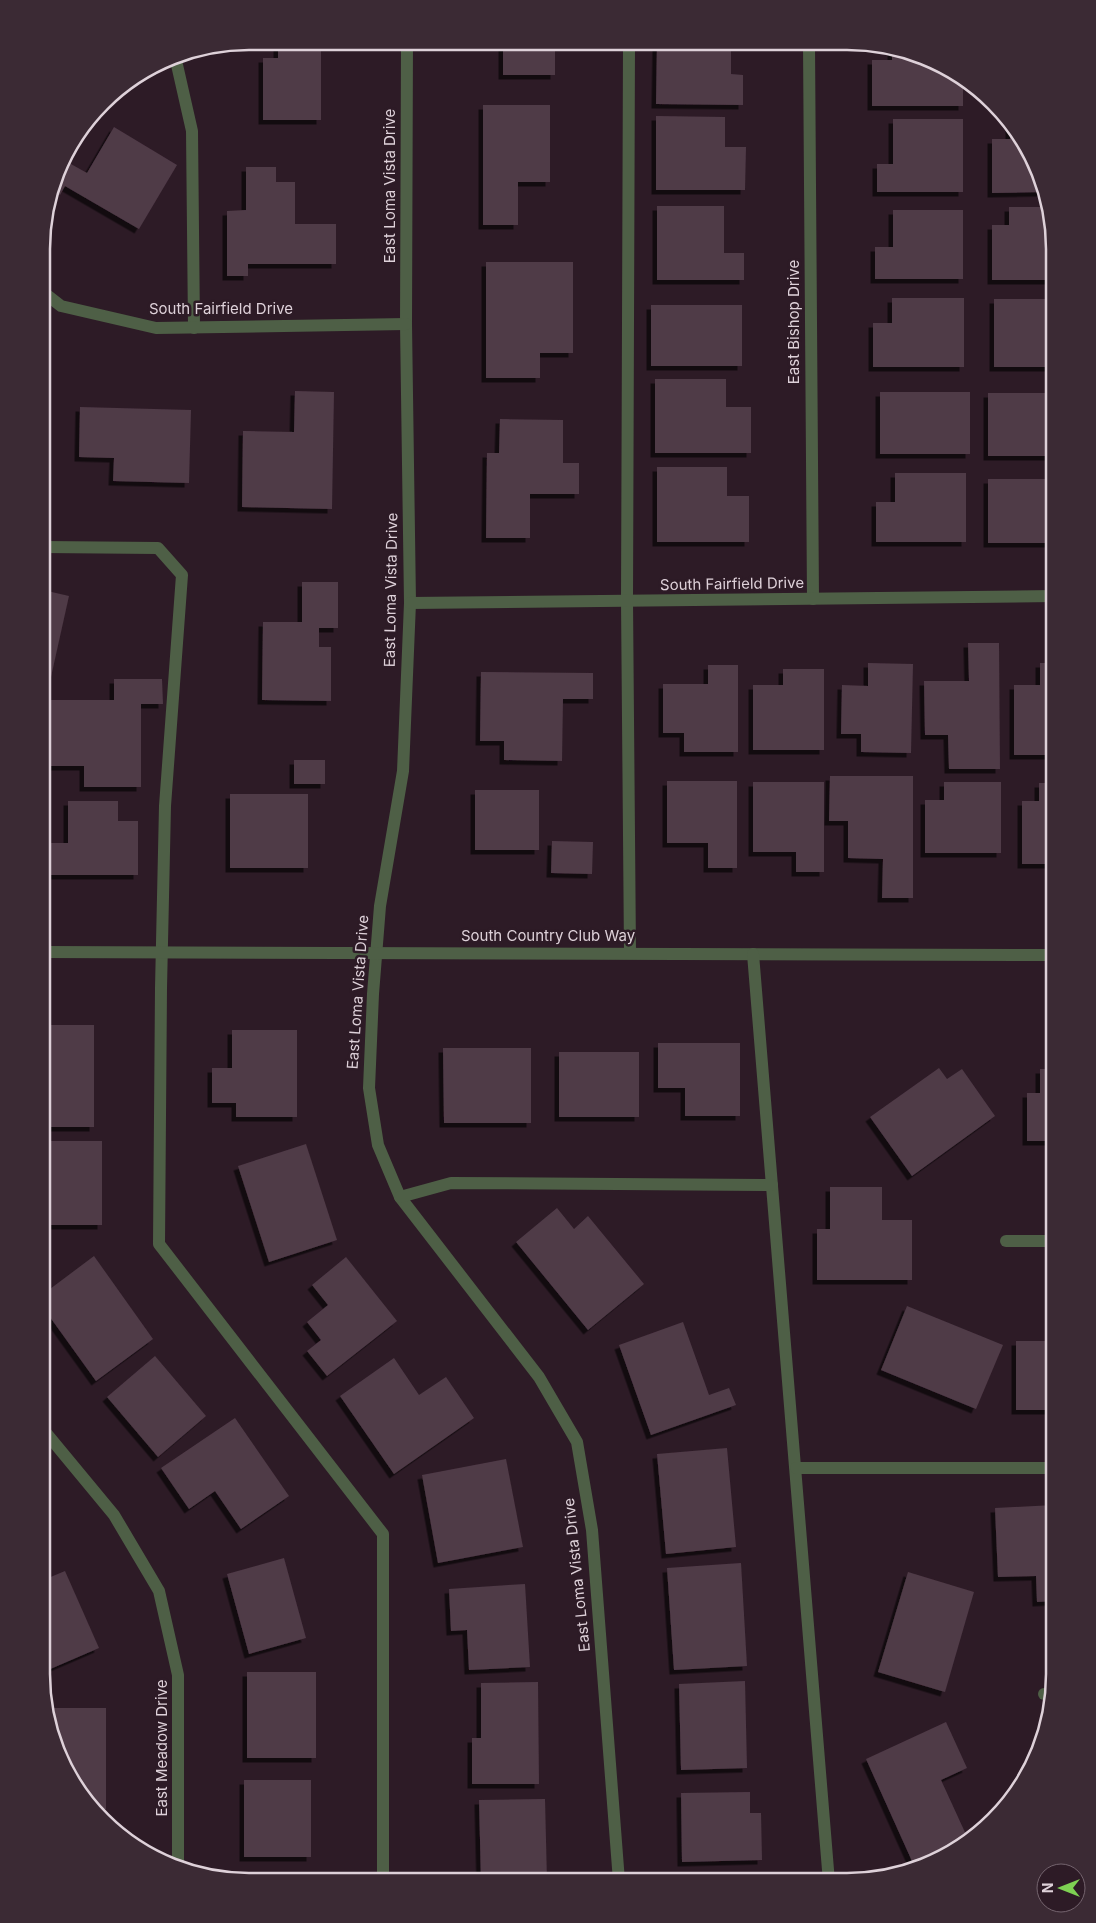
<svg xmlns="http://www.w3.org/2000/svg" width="1096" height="1923" viewBox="0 0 1096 1923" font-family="Inter,sans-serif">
  <defs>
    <filter id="shadow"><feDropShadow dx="-4.5" dy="4.5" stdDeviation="0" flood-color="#0009"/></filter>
  </defs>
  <rect width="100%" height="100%" fill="#2d1b26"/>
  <g fill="#4f3a47" filter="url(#shadow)">
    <path d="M278 41 321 42V120H263V58H278Z"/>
    <rect x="503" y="43" width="52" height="32"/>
    <path d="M657 44H731V74L743 75V105L656 104Z"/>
    <path d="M892 47 939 63 963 79V106H872V60H892Z"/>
    <path d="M483 105H550V182H518V225H483Z"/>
    <path d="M656 116 725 117V147H746L745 190H656Z"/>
    <path d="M893 119H963V192H877V164H893Z"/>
    <path d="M1010 123 1020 133 1044 182 1045 192 992 193V139H1010Z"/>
    <path d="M114 127 177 165 139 229 65 186 60 195 52 191 62 159 87 173Z"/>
    <path d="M246 167H276V182H295V224H336V264H248V276H227V211L246 210Z"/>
    <path d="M657 206H724V253H744V280H657Z"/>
    <path d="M1009 207H1048L1055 249V280H992V225H1009Z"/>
    <path d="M893 210H963V279H875V247H893Z"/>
    <path d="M486 262H573V353H540V378H486Z"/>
    <path d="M892 298H964V367H873V323H892Z"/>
    <rect x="994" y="299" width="61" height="68"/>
    <rect x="651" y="305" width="91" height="61"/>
    <path d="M655 379H726V407H751V453H655Z"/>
    <path d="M295 391 334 392 332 509 242 507 243 431 294 432Z"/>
    <rect x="880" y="392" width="90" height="62"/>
    <rect x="988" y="393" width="67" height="63"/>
    <path d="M80 407 191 410 189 483 113 481 114 458 79 457Z"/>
    <path d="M500 419 563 420V463H579V494H530V538H486L487 453H499Z"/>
    <path d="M657 467H727V496H749V542H657Z"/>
    <path d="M895 473H966V542H876V502H895Z"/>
    <rect x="988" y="479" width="67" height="64"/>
    <path d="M302 582H338V628H319V647H331V701L262 700 263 622H302Z"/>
    <path d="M43 590 69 596 49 686 42 684Z"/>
    <path d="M968 643H999L1000 769H949L948 735H925L924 681H969Z"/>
    <path d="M868 663 913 664 911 753 861 752V734H841L842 685 868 686Z"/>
    <path d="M1040 663H1055V755H1014V685H1040Z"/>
    <path d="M708 665H738V752H684V733H663V684H708Z"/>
    <path d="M783 669H824V750H753V685H783Z"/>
    <path d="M481 672 593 673V699H563L562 761 504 760V741H480Z"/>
    <path d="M114 679H162L163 704H141V787H84V766H51V700H114Z"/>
    <rect x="294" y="760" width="31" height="24"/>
    <path d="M830 776H913V898H882L883 859 848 858V821H829Z"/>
    <path d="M667 781H737V868H708V843H667Z"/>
    <path d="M753 782H824V872H796V852H753Z"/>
    <path d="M944 782H1001V853H925V800H944Z"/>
    <path d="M1039 783H1055V864H1022V801H1039Z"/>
    <rect x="475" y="790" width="64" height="60"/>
    <rect x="230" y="794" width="78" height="74"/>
    <path d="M68 801H118V821H138V875H50V843H68Z"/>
    <path d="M552 841 593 842 592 874 551 873Z"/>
    <rect x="42" y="1025" width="52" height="102"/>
    <path d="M232 1030H297V1117H236V1103H212V1068H232Z"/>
    <path d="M658 1043H740V1116H685V1088H658Z"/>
    <path d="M443 1048H531V1123H444Z"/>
    <rect x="559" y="1052" width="80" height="65"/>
    <path d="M939 1068 947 1079 962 1069 995 1116 912 1176 870 1117Z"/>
    <path d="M1040 1069H1054V1141H1027V1093H1040Z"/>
    <rect x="42" y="1141" width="60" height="84"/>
    <path d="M306 1144 337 1240 269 1262 238 1166Z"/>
    <path d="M830 1187H882V1220H912V1280H817V1229H830Z"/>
    <path d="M557 1208 574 1229 588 1216 644 1284 588 1330 516 1242Z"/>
    <path d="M94 1256 153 1339 96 1381 42 1306V1295Z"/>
    <path d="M346 1257 397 1321 327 1376 307 1351 321 1340 307 1322 328 1305 312 1285Z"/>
    <path d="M907 1306 1003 1345 976 1409 881 1370Z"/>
    <path d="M683 1322 709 1395 729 1388 736 1405 651 1435 619 1345Z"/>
    <rect x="1016" y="1341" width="38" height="69"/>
    <path d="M155 1356 206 1416 158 1457 107 1397Z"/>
    <path d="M394 1358 419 1395 446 1377 474 1418 394 1474 340 1396Z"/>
    <path d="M235 1418 289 1496 241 1529 215 1491 189 1509 161 1468Z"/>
    <path d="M727 1448 736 1547 666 1554 657 1454Z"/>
    <path d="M506 1459 523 1547 438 1563 422 1475Z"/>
    <path d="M1054 1505V1601L1037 1602 1036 1576 998 1577 995 1508Z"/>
    <path d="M284 1558 306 1638 249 1654 227 1574Z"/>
    <path d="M741 1563 747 1666 674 1670 667 1568Z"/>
    <path d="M65 1571 99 1648 41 1673V1581Z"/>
    <path d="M908 1572 974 1592 945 1692 878 1672Z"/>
    <path d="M525 1584 530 1667 469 1670 467 1630 451 1631 449 1589Z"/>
    <rect x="247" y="1672" width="69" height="86"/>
    <path d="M745 1681 747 1768 681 1770 679 1684Z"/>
    <path d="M538 1682 539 1784H472V1738H481V1683Z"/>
    <path d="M50 1708H106V1809H93L84 1800 52 1741Z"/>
    <path d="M946 1722 967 1768 941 1780 969 1841 916 1870 866 1759Z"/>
    <rect x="244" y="1780" width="67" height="77"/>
    <path d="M750 1792V1813H761L762 1860 682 1862 681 1793Z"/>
    <path d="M545 1799 547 1881H481L479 1800Z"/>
    <rect x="247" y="1875" width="68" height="5"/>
  </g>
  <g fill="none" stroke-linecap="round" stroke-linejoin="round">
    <g stroke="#4e5f46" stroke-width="12">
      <path d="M407 42 406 324 410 603 403 771 380 906 373 994 369 1088 378 1145 400 1197 539 1377 577 1442 592 1530 619 1881"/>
      <path d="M629 44 627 601 630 953"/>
      <path d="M809 45 813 599"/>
      <path d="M175 56 192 131 194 328"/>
      <path d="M43 292 61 306 156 328 406 324"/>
      <path d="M43 547 158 548 182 575 165 806 161 988 159 1244 383 1534V1880"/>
      <path d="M410 603 1055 596"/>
      <path d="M42 952 1055 955"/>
      <path d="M753 954 829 1882"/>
      <path d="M400 1197 451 1183 772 1185"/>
      <path d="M1006 1241H1054"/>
      <path d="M42 1428 114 1515 159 1591 178 1675V1868"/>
      <path d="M796 1468H1054"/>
      <path d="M1044 1694H1053"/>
    </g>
  </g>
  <g text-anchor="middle" stroke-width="5" stroke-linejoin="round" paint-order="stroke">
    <g font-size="15" fill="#ded1d9" stroke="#2d1b26">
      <text transform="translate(390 186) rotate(-90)" y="5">East Loma Vista Drive</text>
      <text x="221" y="314">South Fairfield Drive</text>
      <text transform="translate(794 322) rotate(-90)" y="5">East Bishop Drive</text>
      <text transform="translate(732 584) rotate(-1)" y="5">South Fairfield Drive</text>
      <text transform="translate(391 590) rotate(-89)" y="5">East Loma Vista Drive</text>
      <text x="548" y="941">South Country Club Way</text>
      <text transform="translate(358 992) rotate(-86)" y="5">East Loma Vista Drive</text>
      <text transform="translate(577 1575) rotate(-96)" y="5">East Loma Vista Drive</text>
      <text transform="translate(162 1748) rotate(-90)" y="5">East Meadow Drive</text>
    </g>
  </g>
  <path d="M0 0H1096V1923H0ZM249 50H847A199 199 0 0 1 1046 249V1674A199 199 0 0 1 847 1873H249A199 199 0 0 1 50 1674V249A199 199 0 0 1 249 50Z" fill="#3b2a34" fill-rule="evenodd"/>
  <path fill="none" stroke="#ded1d9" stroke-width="2.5" d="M249 50H847A199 199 0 0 1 1046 249V1674A199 199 0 0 1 847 1873H249A199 199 0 0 1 50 1674V249A199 199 0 0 1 249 50Z"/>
  <g transform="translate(1061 1888) rotate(270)"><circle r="24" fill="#2d1b26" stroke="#74646e"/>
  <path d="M0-4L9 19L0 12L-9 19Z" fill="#7ed153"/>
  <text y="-8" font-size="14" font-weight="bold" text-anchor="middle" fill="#ded1d9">N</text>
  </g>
</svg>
